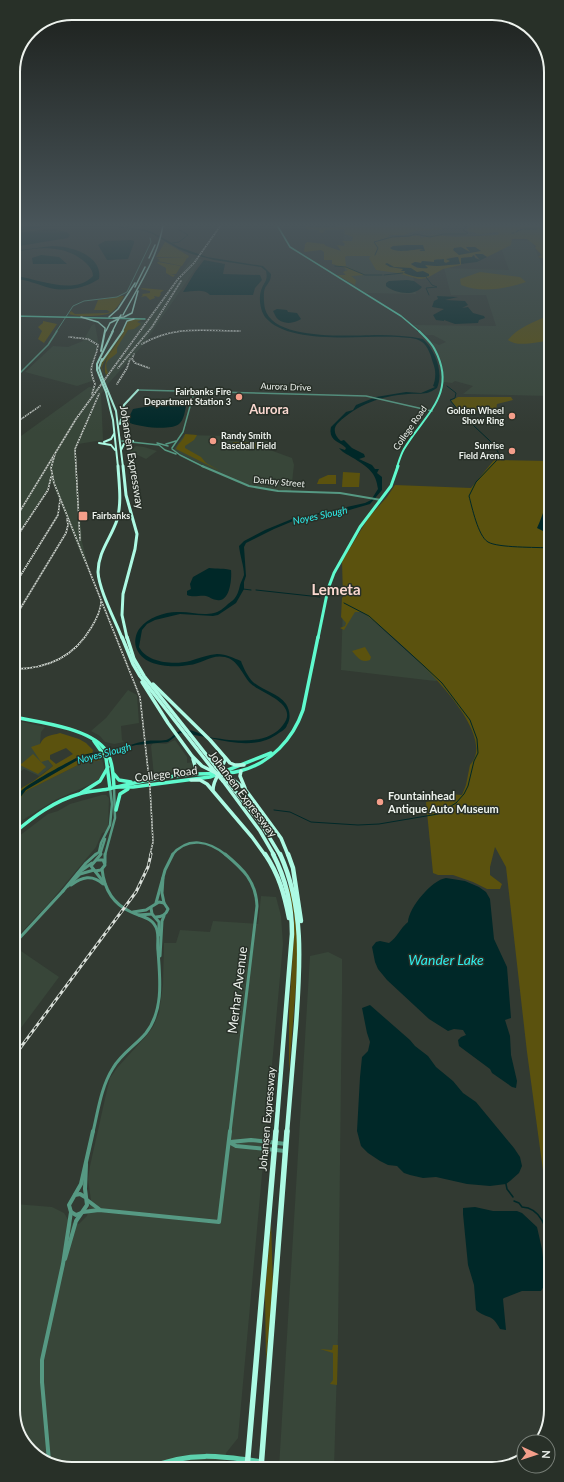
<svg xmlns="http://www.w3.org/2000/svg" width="564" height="1482" viewBox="0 0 564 1482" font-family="Lato,sans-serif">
  <rect width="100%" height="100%" fill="#323a32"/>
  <g fill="#384639">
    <path d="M343 225H497L503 240 532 241 544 270H549V396L463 394 473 386 455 381 452 383 444 382 442 362 432 342 439 345 446 342 433 335H426L414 325 496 326 486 295H451L444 268 509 270 500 245 408 244 416 294 366 293 345 280Z"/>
    <path d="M192 258 202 259 143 345 107 385 101 394 103 440 78 444 76 452 82 542 87 561 84 562 52 482 14 540V441L89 387 97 388 107 374 105 369 107 361 134 321 145 322Z"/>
    <path d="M95 324 99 346 93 361 92 372 95 380 77 386 25 372 53 346 68 347 83 341 92 325Z"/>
    <path d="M184 435 228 436V440L271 441 270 450 292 458 294 465 291 491 271 490 236 482 175 451 174 449Z"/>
    <path d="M136 446 144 447 157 451 146 459 129 451Z"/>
    <path d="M343 603 365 613 439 680 435 681 341 670Z"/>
    <path d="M128 690 137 695 139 723 121 726 122 740 124 742 114 744 105 742 100 736 91 731 106 718Z"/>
    <path d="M14 720 45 727 41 732 40 744 48 760 53 766 39 776 24 769 14 776Z"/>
    <path d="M175 740 187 757V763L193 762 192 768 189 771 154 776 151 746 153 743 166 744Z"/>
    <path d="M102 759 104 767V773L98 781 55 800 21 821 14 816V808L24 793 28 790 80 764Z"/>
    <path d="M102 795H106L109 798 108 827 106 832 102 833 96 847 50 902 14 940V840L48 814 58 811 70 804Z"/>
    <path d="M261 896 276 897 281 916 283 944 238 1438 226 1453 225 1468 68 1469 33 1454 15 1425V1204L52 1207 64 1213 70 1223 79 1224 87 1216 91 1200 88 1179 90 1166 107 1090 110 1078 117 1068 147 1035 153 1027 159 1013 163 985 164 943H176L180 930 210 932 213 921 258 924Z"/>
    <path d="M18 949 59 977 15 1036 14 953Z"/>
    <path d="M328 952 342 959V992L338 1333 334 1468H279L310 956Z"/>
  </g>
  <g fill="#5b520e" fill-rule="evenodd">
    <path d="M306 225 309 227 336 228V225H419L418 226C422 229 429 229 434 228L426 225H442V229L439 230 416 231 403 235H390L388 236C399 239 410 235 421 236L420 238 434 235 456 237 498 235 499 233 498 232 480 234 467 231 468 228 474 225H549V254H546L549 255V260L538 257 542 255 535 248 536 246 527 239H512L511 245 487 257 483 254 475 255 480 260 473 255 472 257 461 258V265L443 269 427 278 419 279 397 273 376 270 369 258 371 256H347L345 257 346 266 365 275 351 276 356 280 355 285 337 275H346L343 272 348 270 343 267 335 266 336 265 332 264V260H324V252L321 250 304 252 305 244 307 242 324 244 326 246 341 251 337 245 344 246 345 244 342 241H352L353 237 345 234 344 229 326 230 322 233 319 232V230L306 229ZM458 257 460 264 437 266 425 265 427 268H417L411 264 415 262 421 263 422 261 434 262V260L438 259 446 263 451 262 449 258Z"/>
    <path d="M165 242 189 256 188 258 156 257Z"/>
    <path d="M157 258H187L182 266 158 261 160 260Z"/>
    <path d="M158 262 181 266 176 274H170L175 275 173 277 166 273V268L157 263Z"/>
    <path d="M480 272 520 277 526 282C505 289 481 293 461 285L460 279Z"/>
    <path d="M142 288 164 290 160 293 161 294 159 297 154 296 155 298 150 300 146 296 141 297 143 295 142 294 150 293V291L141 289Z"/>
    <path d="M122 296H124C121 302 117 308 112 312 106 317 75 317 69 314L71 311 75 314 107 313 110 312 107 310H94L98 300Z"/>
    <path d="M549 315V341C538 341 518 348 508 340 518 327 535 322 549 315Z"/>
    <path d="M132 319H143L137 322 141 324 134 329 128 330C123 338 122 339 117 348V353C110 360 103 360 108 373L106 375C100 360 119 340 127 328L104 362 102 367 104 375 101 367 102 362 126 326 127 321Z"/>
    <path d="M43 321 57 324 44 343 38 339 42 331 38 327 43 323Z"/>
    <path d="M458 397H511L513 400 497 404 496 411H494L459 410 451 401Z"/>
    <path d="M185 434 197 435 194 440 185 446V448L201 457 206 463 220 471 176 449C177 444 184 440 185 434Z"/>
    <path d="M233 442 260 443 259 449 232 448Z"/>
    <path d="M494 460 550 461 551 1230 527 1052 506 867 495 847 490 867V875L502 884 500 889H487L473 882 453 875H438L433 873 426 802 448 794 462 795 466 785 470 765C504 729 391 634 365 614L361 612H355L344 630 340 628 345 626 346 623 341 617 342 598 343 597 342 561 369 517 387 497 395 485 471 488Z"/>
    <path d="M343 472 360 473 359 487H342Z"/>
    <path d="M328 475H336V484H317L319 479Z"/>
    <path d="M365 647 371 657 370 660C361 663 358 658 352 651Z"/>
    <path d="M60 733 79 739 86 743 93 750 92 754 78 757 24 789 14 803V793H17C22 786 30 784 35 780 40 776 47 771 53 766L48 760 41 762 31 747 40 744 45 759 40 744C45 734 51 736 60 733ZM66 748 73 754 56 764 50 759V755Z"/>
    <path d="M33 754 46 767 38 774 20 765Z"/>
    <path d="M96 756 101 760 80 764 28 790 24 793 14 808V806L23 792 33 785 76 761Z"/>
    <path d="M288 885 294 899 299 948 289 1072V1012L294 933V916Z"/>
    <path d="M271 1222 273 1287 266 1362 265 1294Z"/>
    <path d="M333 1345H338L337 1385 330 1384 333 1380V1353L320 1349 332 1350Z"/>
  </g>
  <g fill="#002828">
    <path d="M28 225H103L140 229 150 231 179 247 207 257 263 266 271 274C271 281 268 283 265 288 263 293 264 304 265 309 274 342 354 335 380 335 394 335 409 336 423 339 435 350 444 372 437 388 425 396 421 393 408 394 381 396 358 404 338 423 332 429 335 436 341 441L344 440 352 448 364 454 365 457 359 459 372 465 375 469H379L377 473 382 477V490L370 504 339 513 318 515 298 519 274 529 246 543 244 547 246 576 244 582V589L236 603 218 615 213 616 180 614 155 620 147 624 142 630 139 647C147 663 174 665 190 661 199 658 208 655 217 654 227 654 233 658 241 661 243 667 248 677 253 682 263 691 278 693 286 704 290 710 291 719 287 725 286 729 282 731 279 733 250 755 211 735 180 733L168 742 136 745 76 761 26 790 14 806C14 801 18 794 21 791 27 784 73 759 83 755 93 752 103 752 113 750 124 747 135 743 146 741 152 740 160 741 166 740 175 737 175 730 187 730 194 730 202 735 209 737 231 741 268 746 283 725 300 703 260 693 250 683 242 674 238 660 225 657 211 654 202 664 189 665 172 668 142 667 136 647 134 642 136 632 140 628 148 617 167 611 180 612 192 612 202 616 214 613 219 612 224 608 228 604 236 599 238 594 240 585 241 582 243 578 244 575 244 566 240 556 239 546L244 541 265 530 292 519 365 503 371 500 378 489C376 473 369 468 355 459 349 455 344 454 339 448L345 450 346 448C339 441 328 441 331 427L346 412 353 410 356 405 376 397 406 392 421 393 435 387 433 386C436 379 436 370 433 363 431 356 428 346 422 342 416 337 405 338 398 337 362 335 289 346 265 317 260 310 258 296 262 288 265 281 268 280 266 271L261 267 214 260 192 254 179 249 151 233 140 230 107 226 43 227 13 232V228Z"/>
    <path d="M53 229 67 232 70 235 68 238 13 247V233Z"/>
    <path d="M131 240 134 241V243L128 259 107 260 98 245 105 241Z"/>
    <path d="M407 245H423L425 251H421L419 250 424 249C415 249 397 254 390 248L393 246Z"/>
    <path d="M52 246C72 246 103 256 99 279 85 288 67 292 50 288 38 285 27 279 13 279V276H16C39 279 74 296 93 276 93 271 90 267 86 263 67 245 38 246 13 253V251Z"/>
    <path d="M461 247 470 252 466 247H475L481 251 459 255 453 250 454 248Z"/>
    <path d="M475 254H482L487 257 477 262 461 264V258L472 257 474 255 475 258 480 260Z"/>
    <path d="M41 255 59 257 67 264H33L32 258Z"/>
    <path d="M458 257 460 264 437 266 425 265 428 268C421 269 417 268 411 264L415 262 421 263 422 261 434 262V260L444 259V262L446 263 450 261 446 259Z"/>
    <path d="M204 260 225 264 223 274 260 275 262 280 255 288 253 295H210C203 288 192 292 183 292L195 272Z"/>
    <path d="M387 263 394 267 411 268 417 272 423 271 429 274V276C422 279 411 276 404 273L405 271H401L403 269 390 267 385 264Z"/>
    <path d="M407 280 414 281 422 287C414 297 394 293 386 286V283L389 281Z"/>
    <path d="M437 296 458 297 445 300 465 301 468 305 462 308 468 307 473 313 484 316 485 318 479 320 478 323 455 324 444 320V321L436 320 433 315 444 309 432 307 434 301 438 299Z"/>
    <path d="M277 309 287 310 288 312 297 313 301 319C294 324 282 325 276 317 275 315 274 313 273 311Z"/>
    <path d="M156 405H179L186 406C185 411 184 420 179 424 170 431 140 427 130 423L129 417 133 409Z"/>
    <path d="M550 498V539L543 531 537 528C542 518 544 507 550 498Z"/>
    <path d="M209 568C217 569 224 568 231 570 232 578 230 603 217 600 213 600 210 597 206 596 199 595 194 598 187 595V591L191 589 190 584 193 577Z"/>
    <path d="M446 878 465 881 479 887 486 892 490 899 494 939 507 967 511 1018 505 1020 510 1036 511 1055 517 1081 516 1088 512 1087 492 1073 490 1069 459 1046 458 1040 461 1037 466 1035 463 1030 454 1029 448 1031 429 1019 387 980 378 969 375 962 372 947 376 942 380 941 389 943C398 937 400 928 408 922 409 907 432 880 446 878Z"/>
    <path d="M370 1005 410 1040 415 1046 428 1056 436 1067 453 1081 463 1093 476 1102 514 1148 520 1157 522 1166 519 1173 510 1181 506 1184 490 1186 467 1184 436 1177 423 1178 410 1175 404 1173 397 1166 388 1165 380 1161 368 1153 361 1146 357 1131 360 1077 362 1057 368 1051 370 1042 367 1033 362 1008Z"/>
    <path d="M475 1207 493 1211H517L522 1213 537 1227 542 1249 545 1275 544 1286 541 1291H522L504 1298 503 1299 506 1330 500 1329C491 1312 488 1320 476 1310L474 1285 468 1265 463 1214V1208Z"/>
  </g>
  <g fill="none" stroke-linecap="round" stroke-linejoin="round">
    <g stroke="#002828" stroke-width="1">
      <path d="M524 229H531"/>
      <path d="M532 229H537"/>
      <path d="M540 229H542"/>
      <path d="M544 229H548"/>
      <path d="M520 230 523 229"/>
      <path d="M516 232 518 230"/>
      <path d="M517 232 519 230"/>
      <path d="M512 233H514"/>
      <path d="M172 243 179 242 188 235 178 229 183 225"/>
      <path d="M375 255 378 248 374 242 392 237 410 236 415 234 430 237 444 234H466L468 233 463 230 469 225"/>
      <path d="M335 266 346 267 365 275H382"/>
      <path d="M384 275 403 273"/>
      <path d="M426 277 432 285 437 287 426 288 429 295"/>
      <path d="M447 386 456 393 455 398 450 400 458 410"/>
      <path d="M459 411 472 423"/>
      <path d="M473 425 491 442"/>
      <path d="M492 443 498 452 499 458"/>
      <path d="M497 460 476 482 469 496C472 507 478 536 488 542 498 548 536 547 550 548"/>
      <path d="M243 589 251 590"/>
      <path d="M256 590 320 597"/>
      <path d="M274 810 290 812 311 822 358 825 379 824 438 814 456 803 464 794 468 786 474 761 478 753 477 739 470 720 442 683 424 666 369 616 344 603"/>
    </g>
    <g stroke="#002828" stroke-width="1.5">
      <path d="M506 1184 507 1189 513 1197"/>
      <path d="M514 1201 519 1203 522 1207C543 1208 547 1232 551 1249"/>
    </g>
    <path stroke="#569983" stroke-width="1" d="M56 332 73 306 84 301 117 297 127 292 151 242 150 238"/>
    <g stroke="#569983" stroke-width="1.5">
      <path d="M14 379 48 345 57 331"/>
      <path d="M138 390 366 396 432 411"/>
      <path d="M122 441 159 445 165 450 176 454"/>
      <path d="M157 443 168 446"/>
      <path d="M166 444 176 441"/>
      <path d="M172 448 183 432 194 392"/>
      <path d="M172 449 180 455 204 467"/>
    </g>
    <path stroke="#569983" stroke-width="2" d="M202 466 249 486 278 491 340 493 381 500"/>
    <g stroke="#569983" stroke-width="2.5">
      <path d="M95 855 99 852 101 843 110 825 112 804 110 788"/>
      <path d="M100 855 105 839"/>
      <path d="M105 855 115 818 114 787"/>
      <path d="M172 855C188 836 209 841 226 855"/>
    </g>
    <g stroke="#569983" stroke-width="3">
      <path d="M101 854 91 866 105 884"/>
      <path d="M105 854V863"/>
      <path d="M225 854C243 869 256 881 257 906L230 1132"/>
      <path d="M95 871 101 870 105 865 103 860H97"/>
      <path d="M78 873 92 863"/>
      <path d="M163 878 162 893 164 903"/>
      <path d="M71 885C82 877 92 874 103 884"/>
      <path d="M68 886 80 874 94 870"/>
      <path d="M63 891 86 863 96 854"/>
      <path d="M156 903 165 870 173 854"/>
      <path d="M151 908 152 914 159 922V935"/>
      <path d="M133 912 146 910 159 902 164 903 168 909C166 915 162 917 156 917"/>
      <path d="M139 915 152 914"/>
      <path d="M14 944 63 891"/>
      <path d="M160 956 162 921 164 916"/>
      <path d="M93 1132C98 1111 101 1087 113 1068 121 1054 136 1045 146 1033 164 1010 160 978 158 951 157 944 159 937 157 930 153 917 141 917 131 912 113 904 104 888 102 869"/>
    </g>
    <g stroke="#569983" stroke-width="4">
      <path d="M229 1142 236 1146 285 1151"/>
      <path d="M230 1142 251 1140 286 1144"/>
      <path d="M75 1195 80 1194 85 1197"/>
      <path d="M87 1200 99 1209"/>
      <path d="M71 1212 76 1215 81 1213"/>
      <path d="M83 1212 99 1210 219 1222 230 1131"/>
      <path d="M65 1259 76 1221 87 1205 85 1189 86 1164"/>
      <path d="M49 1461 42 1382V1360L63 1264 71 1212 69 1205 81 1184 93 1131"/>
    </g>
    <path stroke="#5dd0ad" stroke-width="1.5" d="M13 316 145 319"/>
    <g stroke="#5dd0ad" stroke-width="5">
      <path d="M150 1468C188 1451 222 1456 262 1462"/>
      <path d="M169 1468 208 1464 247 1468"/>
    </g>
    <path stroke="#5fface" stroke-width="1.5" d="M277 225 290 247 401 316 420 332"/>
    <path stroke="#5fface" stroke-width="2" d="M397 467C399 461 401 454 404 449 424 415 458 394 435 350 432 343 425 337 419 331"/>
    <path stroke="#5fface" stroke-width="3" d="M318 638 328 589 334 573 360 527 391 486 398 466"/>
    <g stroke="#5fface" stroke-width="3.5">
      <path d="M14 717C39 722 87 728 104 748 113 759 113 774 114 787"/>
      <path d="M94 741 106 758 110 788"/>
      <path d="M114 774 119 780 131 782"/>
      <path d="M115 787H133L210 777 271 753"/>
      <path d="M81 793 100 781 108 767"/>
      <path d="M116 810 120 794 128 789"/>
      <path d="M14 833C33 817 54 801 79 794 88 791 99 791 108 789 136 782 163 777 192 774 208 773 225 775 240 771 271 763 293 739 303 710L318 637"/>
    </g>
    <g stroke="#adfae4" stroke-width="1.5">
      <path d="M149 258 155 245"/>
      <path d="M135 287 145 267"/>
      <path d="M123 315C138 287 158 257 163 225"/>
      <path d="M81 317 98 322 105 328V332"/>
      <path d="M109 317 118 309 135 283"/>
      <path d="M113 318 124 317 132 313 138 291"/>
      <path d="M106 331 110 323 118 319"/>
      <path d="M112 332 118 320"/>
      <path d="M122 332 127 321 134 319"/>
    </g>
    <g stroke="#adfae4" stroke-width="2">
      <path d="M101 351 105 331"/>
      <path d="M102 359 99 368 102 377"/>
      <path d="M102 361 123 331"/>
      <path d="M101 380 97 370V364L113 331"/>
      <path d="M107 389 116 411 123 467"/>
      <path d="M106 392 113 420 118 467"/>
      <path d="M120 424 124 405 138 390"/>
      <path d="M104 442 111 439 114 434"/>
      <path d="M99 443 111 445 115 450"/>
      <path d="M121 450 124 444 133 441"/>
    </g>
    <g stroke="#adfae4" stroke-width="3">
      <path d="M118 466C119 484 122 502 117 520 111 538 98 552 98 572 99 590 115 620 122 638"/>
      <path d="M123 466 126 495 137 534 135 549 123 594 122 615 127 638"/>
    </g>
    <g stroke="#adfae4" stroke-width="3.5">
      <path d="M122 637 133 664 140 676 211 767"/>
      <path d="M127 637 134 659 144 676 216 767"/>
      <path d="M142 682 168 723 192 756 202 766 216 773"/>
      <path d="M153 684 210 740 230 763 235 765H244"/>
      <path d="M193 759 196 769 194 774"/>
      <path d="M241 771 240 776 245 788"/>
      <path d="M222 775 234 780 245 789 281 838 288 855"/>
      <path d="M191 780H200L207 784 252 837 265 855"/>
      <path d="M223 781 260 831 274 855"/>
      <path d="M228 782 262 825 280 855"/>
      <path d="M213 790C213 777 224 770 225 758"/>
    </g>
    <g stroke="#adfae4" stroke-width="4.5">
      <path d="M265 854C279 875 284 893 289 918"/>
      <path d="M273 854C286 879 292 906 292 934L276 1132"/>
      <path d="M280 854C305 909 300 967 296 1025 293 1061 290 1096 287 1132"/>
      <path d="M288 854 293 868 301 921"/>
    </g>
    <g stroke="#adfae4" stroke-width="5.5">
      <path d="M247 1468 276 1131"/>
      <path d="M261 1468 287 1131"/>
    </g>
    <g stroke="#d7ddd7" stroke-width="1.5">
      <g id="rail-far1">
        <path d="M69 337 88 339 98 345C96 364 86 362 95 384L92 394"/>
        <path d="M142 344C174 325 204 331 240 331"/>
        <path d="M134 354 132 359 135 363 149 368"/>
        <path d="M118 368 152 327 181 281"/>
        <path d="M117 384 127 368 130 359"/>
        <path d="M14 424 40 406"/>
        <path d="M55 454 51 468 54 483 140 697 150 788 153 842 150 855"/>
        <path d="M14 521 76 419 178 279 194 263 221 225"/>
        <path d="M80 540 75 449 99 394"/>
        <path d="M14 541 48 490 51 477"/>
        <path d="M14 586 58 515 60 500"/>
        <path d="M14 619 66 533 68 525 67 519"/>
        <path d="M14 669C47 669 74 657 91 628 96 620 101 611 101 602"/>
      </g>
    </g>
    <g stroke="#d7ddd7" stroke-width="3">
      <path id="rail" d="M15 1055 136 892 148 867 151 854"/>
    </g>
    <use href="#rail-far1" stroke="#283028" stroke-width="1" stroke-dasharray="1.5" stroke-linecap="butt"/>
    <use href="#rail" stroke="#283028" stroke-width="1.5" stroke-dasharray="4" stroke-linecap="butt"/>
    <path stroke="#adfae4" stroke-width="1.5" d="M118 320 121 315"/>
    <g stroke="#adfae4" stroke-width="2">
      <path d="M102 377 107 389"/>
      <path d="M101 380 106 392"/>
    </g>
    <g stroke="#adfae4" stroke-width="3.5">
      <path d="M211 767 223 781"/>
      <path d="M216 767 228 782"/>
    </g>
  </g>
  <linearGradient id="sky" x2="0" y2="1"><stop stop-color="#1c201c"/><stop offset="0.52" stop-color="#49555a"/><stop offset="1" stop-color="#49555a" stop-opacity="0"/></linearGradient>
  <rect width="564" height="433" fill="url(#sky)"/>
  <g fill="#f49e8a" stroke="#283028" stroke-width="1.5">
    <circle cx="239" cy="397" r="4"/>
    <circle cx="512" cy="416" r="4"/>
    <circle cx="213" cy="441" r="4"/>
    <circle cx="512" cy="451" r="4"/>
    <rect x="78" y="511" width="10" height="10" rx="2"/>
    <circle cx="380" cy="802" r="4"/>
  </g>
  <g text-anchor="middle" stroke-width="3" stroke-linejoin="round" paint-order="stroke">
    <g font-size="9" fill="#edf2ed" stroke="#283028">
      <text transform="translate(286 387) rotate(2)" y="3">Aurora Drive</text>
      <text transform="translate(410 428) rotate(-55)" y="3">College Road</text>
      <text transform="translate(279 482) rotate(5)" y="3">Danby Street</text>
    </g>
    <g font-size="9" font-weight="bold" fill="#edf2ed" stroke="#283028" text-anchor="end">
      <text x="231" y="395">Fairbanks Fire<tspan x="231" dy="10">Department Station 3</tspan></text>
      <text x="504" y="414">Golden Wheel<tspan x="504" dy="10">Show Ring</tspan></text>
      <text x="221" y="439" text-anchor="start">Randy Smith<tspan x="221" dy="10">Baseball Field</tspan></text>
      <text x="504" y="449">Sunrise<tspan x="504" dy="10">Field Arena</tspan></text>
      <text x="92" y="519" text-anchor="start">Fairbanks</text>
    </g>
    <g font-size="10" font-style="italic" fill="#2eeeec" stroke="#283028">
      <text transform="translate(320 515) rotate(-12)" y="4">Noyes Slough</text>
      <text transform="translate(104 753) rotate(-15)" y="4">Noyes Slough</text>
    </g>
    <g font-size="11" fill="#edf2ed" stroke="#283028">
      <text transform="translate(132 457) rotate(81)" y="4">Johansen Expressway</text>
      <text transform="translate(166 774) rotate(-7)" y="4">College Road</text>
      <text transform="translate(243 794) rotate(53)" y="4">Johansen Expressway</text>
      <text transform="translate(267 1119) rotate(-85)" y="4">Johansen Expressway</text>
    </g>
    <g font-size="11" font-weight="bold" fill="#edf2ed" stroke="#283028" text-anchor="start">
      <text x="388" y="800">Fountainhead<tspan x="388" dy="13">Antique Auto Museum</tspan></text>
    </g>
    <g font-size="13" font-weight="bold" fill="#fad8d0" stroke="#283028">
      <text x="269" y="414">Aurora</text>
    </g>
    <g font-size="13" fill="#edf2ed" stroke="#283028">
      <text transform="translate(237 990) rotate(-83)" y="5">Merhar Avenue</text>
    </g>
    <g font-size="14" font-style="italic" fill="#2eeeec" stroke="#283028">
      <text x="446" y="965">Wander Lake</text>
    </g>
    <g font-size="15" font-weight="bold" fill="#fad8d0" stroke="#283028">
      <text x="336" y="595">Lemeta</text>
    </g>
  </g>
  <path d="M0 0H564V1482H0ZM72 20H492A52 52 0 0 1 544 72V1410A52 52 0 0 1 492 1462H72A52 52 0 0 1 20 1410V72A52 52 0 0 1 72 20Z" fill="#283028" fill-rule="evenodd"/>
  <path fill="none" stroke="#edf2ed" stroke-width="2" d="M72 20H492A52 52 0 0 1 544 72V1410A52 52 0 0 1 492 1462H72A52 52 0 0 1 20 1410V72A52 52 0 0 1 72 20Z"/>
  <g transform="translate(536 1454) rotate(93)"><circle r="19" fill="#283028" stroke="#777e77"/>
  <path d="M0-3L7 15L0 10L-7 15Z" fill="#f49e8a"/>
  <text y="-6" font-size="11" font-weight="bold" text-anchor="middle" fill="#edf2ed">N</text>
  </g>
</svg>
